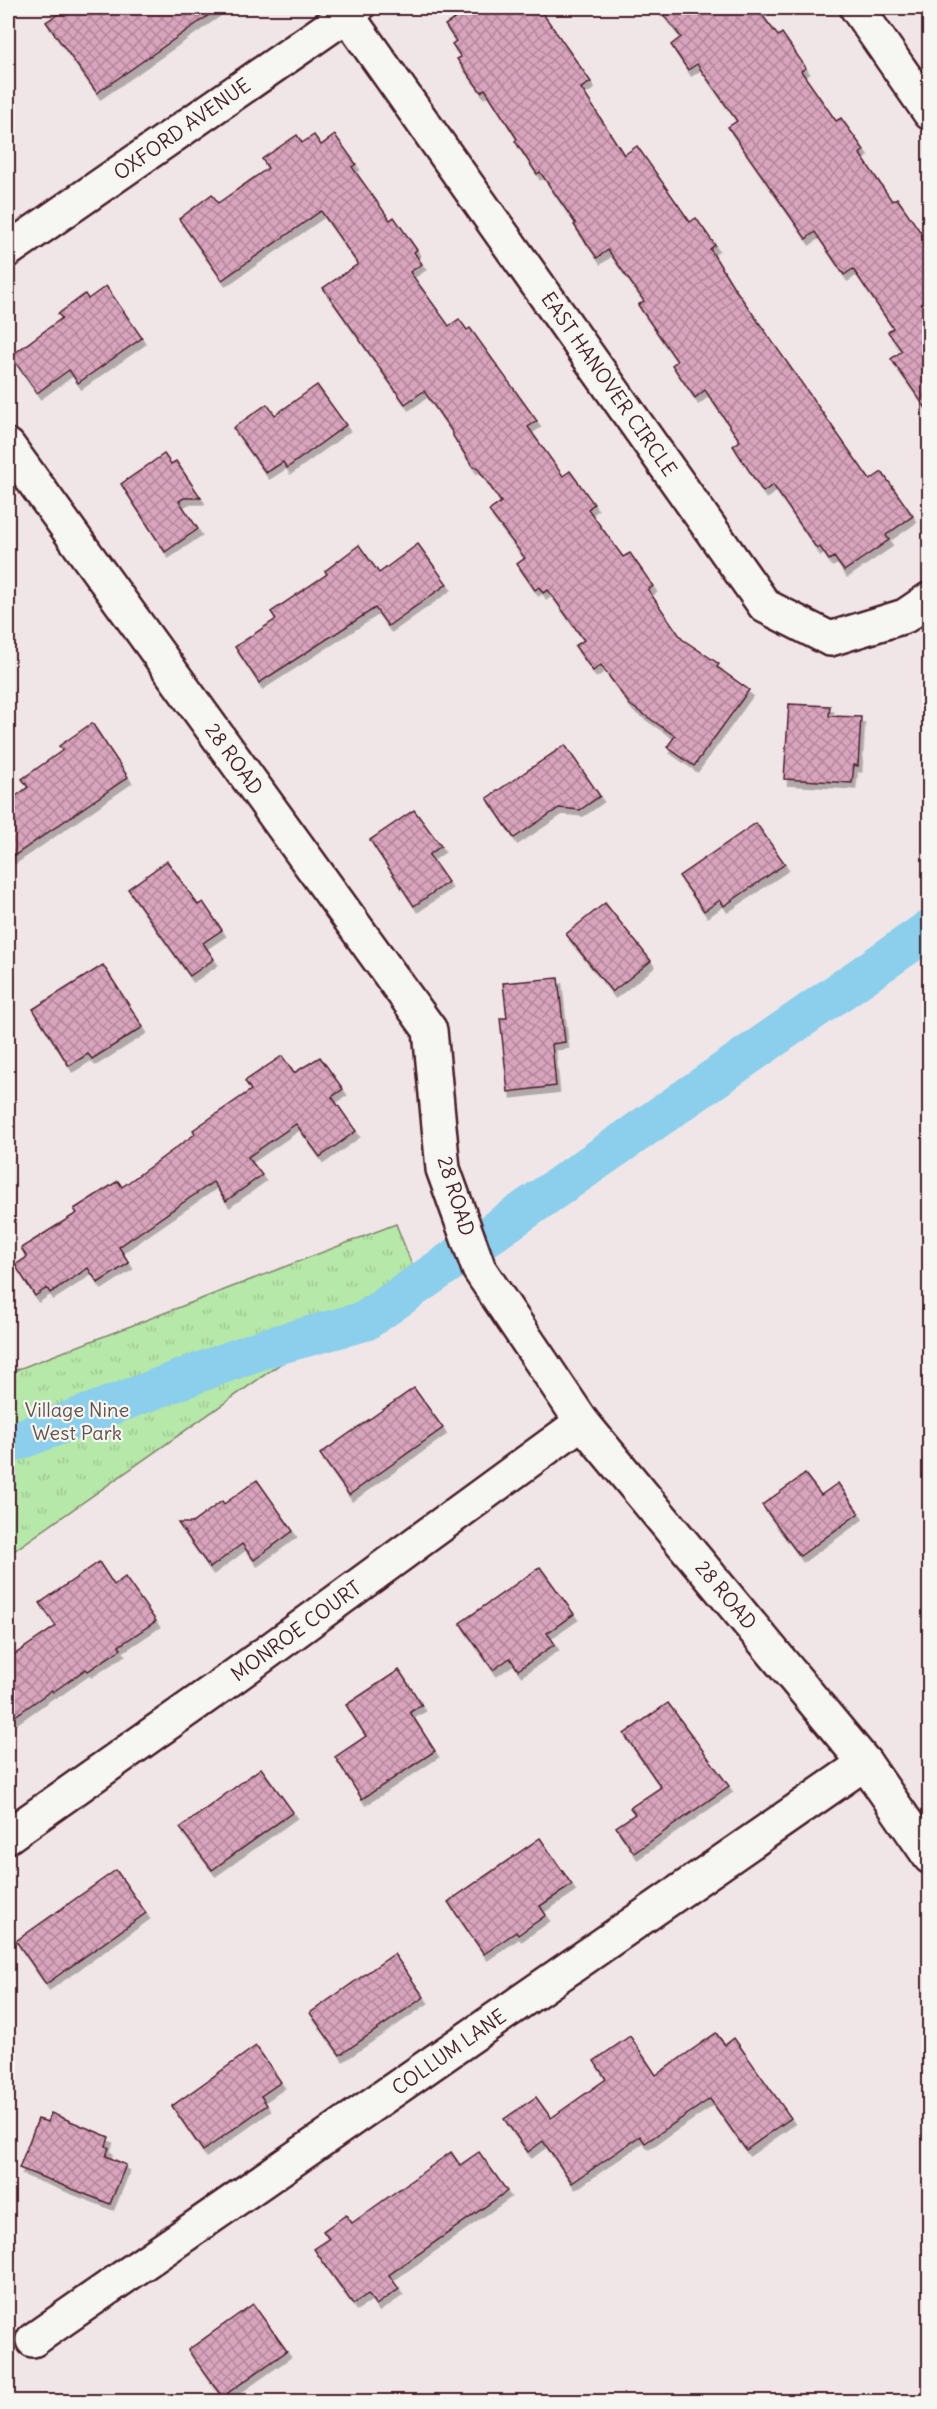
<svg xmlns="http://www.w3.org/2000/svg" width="937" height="2409" viewBox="0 0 937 2409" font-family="Delius,sans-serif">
  <defs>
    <pattern id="park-tufts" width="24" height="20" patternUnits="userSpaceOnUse" patternTransform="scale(1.5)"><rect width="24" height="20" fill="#b6e8a9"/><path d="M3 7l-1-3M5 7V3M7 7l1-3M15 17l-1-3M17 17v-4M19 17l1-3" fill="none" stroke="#9ec792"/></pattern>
    <pattern id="building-cross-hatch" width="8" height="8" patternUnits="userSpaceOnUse" patternTransform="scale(1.5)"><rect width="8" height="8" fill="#d9a4bd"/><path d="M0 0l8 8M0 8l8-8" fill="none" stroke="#b2859a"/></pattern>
    <filter id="shadow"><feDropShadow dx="3.5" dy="6" stdDeviation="0" flood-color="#0004"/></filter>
  </defs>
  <rect width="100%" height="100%" fill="#f0e6e7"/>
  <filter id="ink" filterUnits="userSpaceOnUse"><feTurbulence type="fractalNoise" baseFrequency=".0167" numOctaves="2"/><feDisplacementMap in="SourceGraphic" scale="12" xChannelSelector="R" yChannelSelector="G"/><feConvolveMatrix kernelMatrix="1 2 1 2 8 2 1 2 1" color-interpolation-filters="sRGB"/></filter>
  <g filter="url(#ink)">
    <path fill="url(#park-tufts)" stroke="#80846a" stroke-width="1.5" d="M396 1224 414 1270 8 1555V1373Z"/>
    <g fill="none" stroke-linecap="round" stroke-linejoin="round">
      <path stroke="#8bcfec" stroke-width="40" d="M8 1444 265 1348 365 1321 930 929"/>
    </g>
    <g fill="url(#building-cross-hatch)" stroke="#4a1f2b" stroke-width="1.5" filter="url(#shadow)">
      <path d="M67 8H219L97 93 46 22Z"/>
      <path d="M471 8H539L591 82 581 88 624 155 637 146 690 222 696 218 715 245 710 249 733 286 870 480 882 472 913 516 886 535 889 540 844 571 834 557 829 560 820 547 817 549 773 485 763 492 733 446 740 441 705 390 695 398 672 365 677 361 638 305 644 301 608 250 597 258 574 225 576 224 540 172 537 174 515 141 517 139 485 89 481 92 457 59 461 57 452 44 456 41 445 25Z"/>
      <path d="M658 8H757L778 36 782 33 806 68 801 71 836 121 841 118 864 150 860 154 892 201 897 198 930 246V414L891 359 902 351 888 332 893 328 853 269 844 275 815 232 806 239 728 127 737 121 697 64 688 70 671 45 681 37Z"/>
      <path d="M297 135 302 143 314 135 321 145 335 135 356 164 352 167 390 220 394 217 417 250 414 252 422 264 410 272 449 326 459 319 467 330 470 328 537 421 528 427 563 476 570 471 594 504 588 509 623 557 630 553 653 586 648 590 682 639 719 664 717 667 749 690 694 766 667 747 675 736 630 705 601 665 593 671 575 646 584 640 548 590 543 593 539 587 535 590 517 564 525 558 489 511 501 502 477 467H473L453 436V433L424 391 405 404 323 288 358 264 321 211 222 280 179 219 212 194 218 203 268 168 262 159Z"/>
      <path d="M106 286 142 338 78 383 69 370 37 393 11 356 62 318 58 314 85 294 88 299Z"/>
      <path d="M317 385 346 425 287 468 283 462 266 473 233 428 267 404 275 415Z"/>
      <path d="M164 454 171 464 176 461 201 498H184L179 501 198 529 165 552 121 484Z"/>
      <path d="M418 544 447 584 388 626 375 608 259 683 235 647 276 619 271 612 327 574 325 571 359 545 379 573Z"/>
      <path d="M789 704 830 706 829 716 861 717 858 766 854 765 852 783 784 779Z"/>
      <path d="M92 723 128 777 8 860V802L28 787 22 779 63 750 59 746Z"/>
      <path d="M565 745 600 796 580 810 559 808 514 838 487 798Z"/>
      <path d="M414 810 441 846 429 855 448 882 414 906 370 840Z"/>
      <path d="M756 823 785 864 724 906 720 900 704 911 679 876Z"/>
      <path d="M167 861 198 905 203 902 222 930 203 943 214 959 190 976 128 889Z"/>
      <path d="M605 903 651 961 612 992 566 934Z"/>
      <path d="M103 965 143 1027 92 1059 88 1054 69 1066 33 1009Z"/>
      <path d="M558 978 565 1042 552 1044 556 1086 508 1092 500 1018H507L503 983Z"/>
      <path d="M282 1056 294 1073 320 1057 343 1089 332 1097 356 1131 320 1157 296 1124 248 1157 262 1175 226 1201 213 1182 119 1247 129 1263 98 1283 88 1268 50 1293 47 1288 35 1296 15 1265 27 1257 21 1248 77 1213 74 1209 118 1181 122 1187 195 1134 193 1130 251 1090 245 1081Z"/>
      <path d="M414 1388 443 1428 349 1495 320 1454Z"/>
      <path d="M805 1474 821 1495 838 1483 859 1513 800 1556 762 1505Z"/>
      <path d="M257 1480 293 1531 254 1560 242 1544 210 1568 178 1523H192L222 1501 224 1504Z"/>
      <path d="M99 1562 114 1585 125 1577 156 1621 119 1646 121 1649 88 1671 86 1669 53 1692 52 1690 8 1721V1659L56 1626 40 1603Z"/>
      <path d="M540 1567 574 1614 547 1633 555 1644 518 1670 510 1658 493 1670 460 1623Z"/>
      <path d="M399 1670 422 1705 410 1712 435 1751 362 1799 335 1757 366 1736 346 1705Z"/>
      <path d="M668 1703 729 1786 634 1853 616 1827 635 1814 630 1808 661 1787 624 1734Z"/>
      <path d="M261 1768 293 1812 212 1870 180 1828Z"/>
      <path d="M540 1838 572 1885 540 1906 546 1915 518 1935 516 1932 484 1954 448 1902Z"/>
      <path d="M116 1870 146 1913 46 1984 16 1941Z"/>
      <path d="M394 1954 424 1997 340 2055 310 2013Z"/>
      <path d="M716 2033 725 2045 734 2038 791 2118 746 2150 710 2099 645 2143 640 2136 572 2183 543 2141 528 2152 504 2119 536 2097 551 2118 606 2079 594 2061 630 2036 656 2075Z"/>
      <path d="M256 2046 281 2082 261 2096 267 2105 203 2151 172 2106Z"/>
      <path d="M51 2113 109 2137 106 2146 109 2148 106 2156 126 2165 110 2204 19 2168 38 2119 48 2122Z"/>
      <path d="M451 2152 460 2165 479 2152 507 2191 389 2275 399 2289 376 2305 368 2294 353 2304 314 2249 329 2239 323 2231 346 2215 352 2223Z"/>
      <path d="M253 2304 287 2351 222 2397 188 2350Z"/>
    </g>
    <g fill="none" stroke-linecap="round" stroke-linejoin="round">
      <g stroke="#4a1f2b" stroke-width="38">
        <g id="minor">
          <path d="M342 8 765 606 830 639 905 616 930 599"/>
          <path d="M857 8 930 113"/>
          <path d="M8 250 357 8"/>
          <path d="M8 446 430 1030 443 1169 479 1269 582 1422 865 1763 930 1857"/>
          <path d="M8 1836 236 1675 582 1422"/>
          <path d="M33 2340 865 1763"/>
        </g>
      </g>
      <use href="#minor" stroke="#f6f6f2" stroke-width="33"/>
    </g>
  </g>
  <g text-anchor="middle" stroke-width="4.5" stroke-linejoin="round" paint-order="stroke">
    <g font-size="20" fill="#4a1f2b" stroke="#f6f6f2">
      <text transform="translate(182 129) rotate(-35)" y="7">OXFORD AVENUE</text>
      <text transform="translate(609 384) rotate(55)" y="7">EAST HANOVER CIRCLE</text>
      <text transform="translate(234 759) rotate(54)" y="7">28 ROAD</text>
      <text transform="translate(456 1196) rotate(73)" y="7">28 ROAD</text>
      <text transform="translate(726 1595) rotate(50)" y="7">28 ROAD</text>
      <text transform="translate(296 1631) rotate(-36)" y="7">MONROE COURT</text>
      <text transform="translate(449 2052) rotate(-35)" y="7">COLLUM LANE</text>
    </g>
    <g font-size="20" fill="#65514a" stroke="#f6f6f2">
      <text x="77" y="1417">Village Nine<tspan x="77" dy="23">West Park</tspan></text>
    </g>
  </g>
  <rect width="937" height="2409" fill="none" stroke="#f6f6f2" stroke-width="30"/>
  <rect x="15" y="15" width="907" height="2379" fill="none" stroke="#4a1f2b" stroke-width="2" filter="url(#ink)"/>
</svg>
